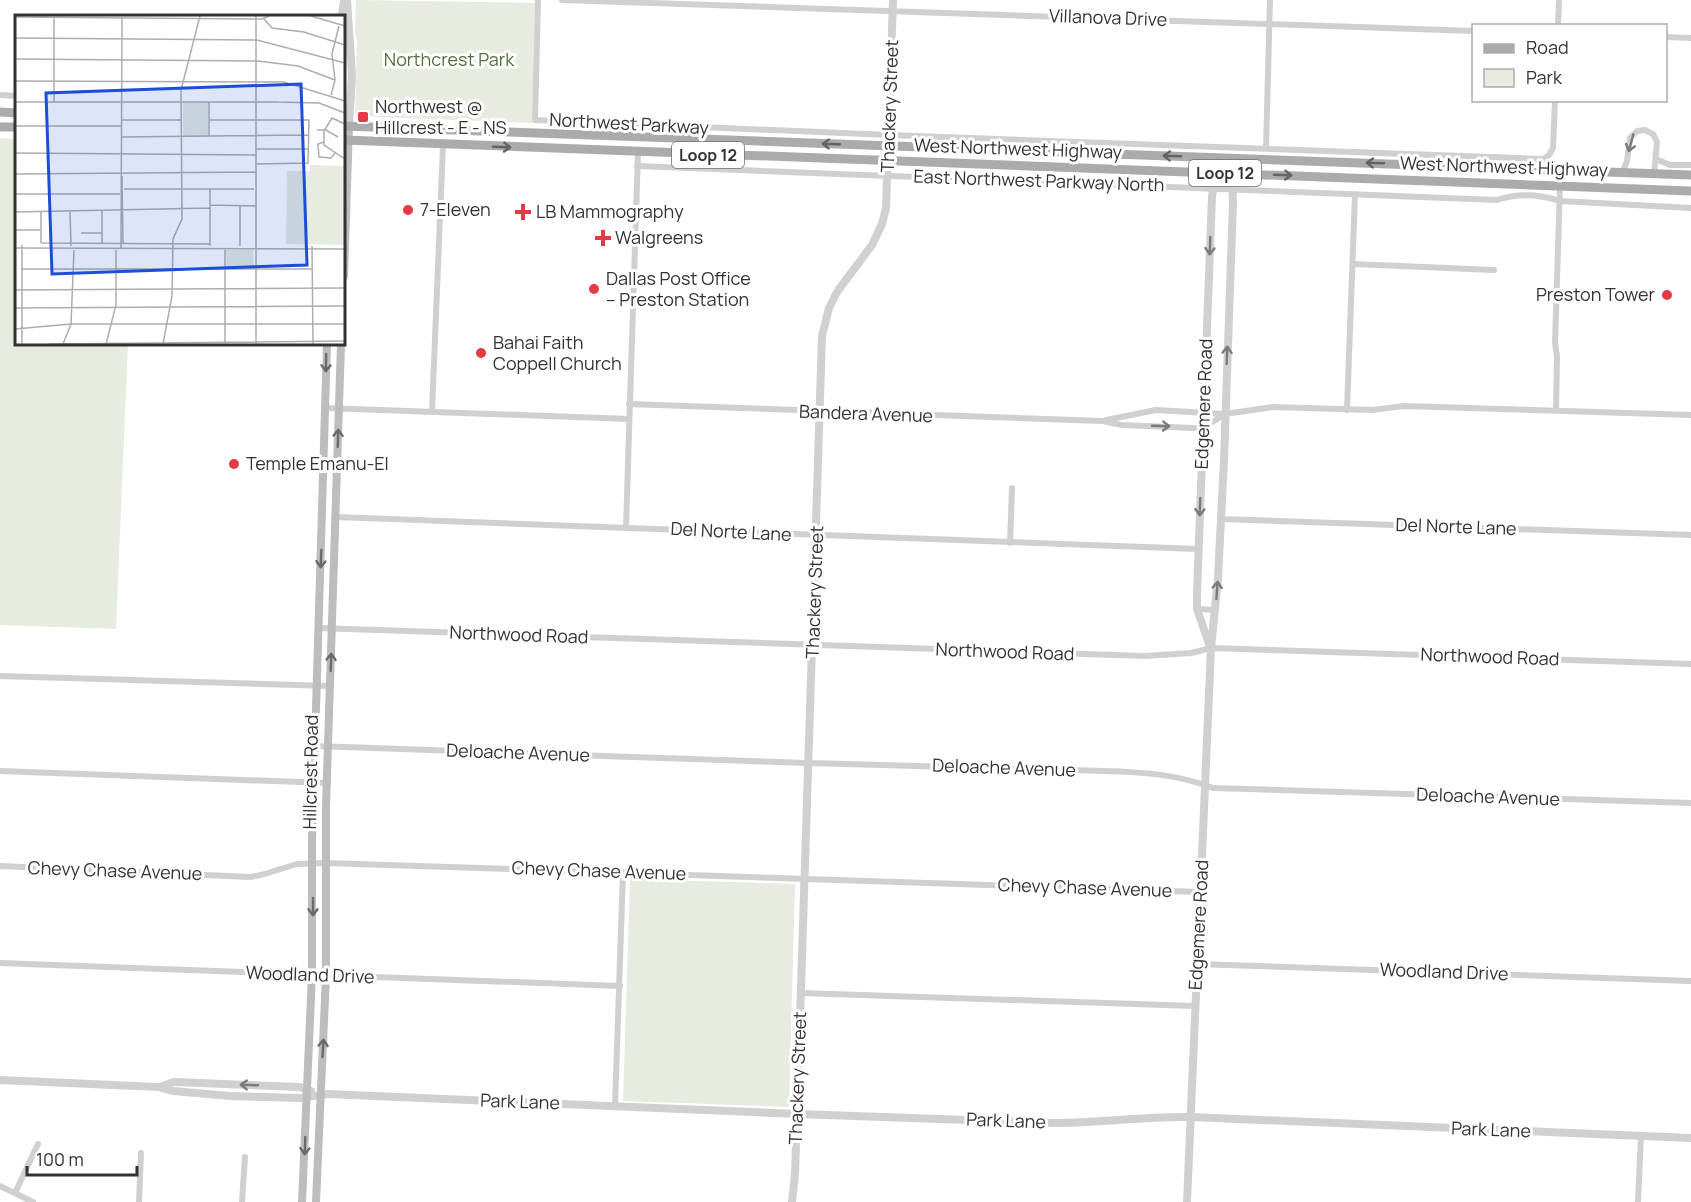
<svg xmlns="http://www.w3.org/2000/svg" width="1691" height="1202" viewBox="0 0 1691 1202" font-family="Manrope,sans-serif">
  <rect width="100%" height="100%" fill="#fff"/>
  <g fill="#e6ecdf">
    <path d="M356 0 535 3 532 123 355 116 357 43 355 30Z"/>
    <path d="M0 138 16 139V344H128L116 629 0 625Z"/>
    <path d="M630 879 795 884 789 1107 623 1101Z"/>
  </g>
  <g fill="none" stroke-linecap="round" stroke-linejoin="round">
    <g stroke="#d0d0d0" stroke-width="6">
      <path d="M538 0 535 120 889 135 1543 159 1549 155 1553 148 1555 100"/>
      <path d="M562 0 1474 31"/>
      <path d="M1558 26 1559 0"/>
      <path d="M1666 37 1691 38"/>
      <path d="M0 95 16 96"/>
      <path d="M1266 148 1270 0"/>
      <path d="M1656 159 1670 165H1691"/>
      <path d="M637 166 1497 200C1518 193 1539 194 1560 201L1691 208"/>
      <path d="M1622 173 1627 161 1630 138 1637 131 1645 130 1653 134 1657 142 1654 174"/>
      <path d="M1353 264 1494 270"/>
      <path d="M629 404 1103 421 1122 425 1193 428H1203L1225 414"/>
      <path d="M326 408 629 419"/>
      <path d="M1347 410 1355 194"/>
      <path d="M1556 410 1557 356 1555 343 1560 186"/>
      <path d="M432 411 443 145"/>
      <path d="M1106 420 1156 410 1225 414 1273 407 1372 410 1404 406 1691 415"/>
      <path d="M336 517 1198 549"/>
      <path d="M1221 519 1691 535"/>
      <path d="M626 527 638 152"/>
      <path d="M1010 543 1012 488"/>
      <path d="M1197 609 1216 610"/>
      <path d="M318 628 1145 656 1191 653 1211 648 1691 664"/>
      <path d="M0 676 330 686"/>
      <path d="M315 746 808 763 1104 771C1141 772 1177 774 1213 788L1691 803"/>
      <path d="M0 771 327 783"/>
      <path d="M0 866 250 877 261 875 297 864 326 863 1200 892"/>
      <path d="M0 963 620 986"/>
      <path d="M1197 964 1691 981"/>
      <path d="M801 993 1195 1006"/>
      <path d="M615 1106 623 872"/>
      <path d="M0 1186 33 1202"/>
      <path d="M15 1193 38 1144"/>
      <path d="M139 1202 141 1153"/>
      <path d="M242 1202 245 1157"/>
      <path d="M1638 1202 1641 1136"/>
    </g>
    <g stroke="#d0d0d0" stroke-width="8">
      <path d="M347 0 352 75 349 127"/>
      <path d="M342 16 344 0"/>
      <path d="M1210 647 1197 609V593L1212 196 1219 158"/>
      <path d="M0 1080 158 1087 173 1091 230 1096 300 1098 328 1094 797 1114 1055 1123C1100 1123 1145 1116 1190 1117L1691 1138"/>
      <path d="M160 1087 174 1082 300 1087 311 1091"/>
      <path d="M792 1202 795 1174 822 336 829 308 837 292 872 245 882 224 886 208 893 0"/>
      <path d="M1187 1202 1211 648 1218 578 1224 460 1233 203 1231 158"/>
    </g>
    <g stroke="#bdbdbd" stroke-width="8">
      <path d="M344 276 349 127"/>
      <path d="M302 1202 312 975V841L327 344"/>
      <path d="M316 1202 326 976V806L341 344"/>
    </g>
    <g stroke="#ababab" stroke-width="9">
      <path d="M0 112 16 113"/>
      <path d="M344 126 1691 175"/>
      <path d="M0 127H16"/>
      <path d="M344 140 1691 191"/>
    </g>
  </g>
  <defs><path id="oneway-shaft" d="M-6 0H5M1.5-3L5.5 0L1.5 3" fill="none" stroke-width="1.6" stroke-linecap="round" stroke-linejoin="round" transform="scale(1.5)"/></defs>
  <g stroke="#7a7a7a">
    <use href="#oneway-shaft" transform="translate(1631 143) rotate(105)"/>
    <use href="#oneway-shaft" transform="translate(1210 246) rotate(92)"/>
    <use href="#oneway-shaft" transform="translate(1227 355) rotate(-88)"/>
    <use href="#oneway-shaft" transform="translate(1161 426) rotate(2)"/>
    <use href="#oneway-shaft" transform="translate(1200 507) rotate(92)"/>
    <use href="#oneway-shaft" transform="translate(1217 590) rotate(-86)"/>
    <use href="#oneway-shaft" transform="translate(249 1085) rotate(-178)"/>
  </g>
  <g stroke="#636363">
    <use href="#oneway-shaft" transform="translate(831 144) rotate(-178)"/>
    <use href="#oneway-shaft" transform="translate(502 147) rotate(2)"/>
    <use href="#oneway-shaft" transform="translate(1172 156) rotate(-178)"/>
    <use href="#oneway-shaft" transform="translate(1375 163) rotate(-178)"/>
    <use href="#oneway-shaft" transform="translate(1283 175) rotate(2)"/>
  </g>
  <g stroke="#6a6a6a">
    <use href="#oneway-shaft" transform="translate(326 363) rotate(91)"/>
    <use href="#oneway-shaft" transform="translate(338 438) rotate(-88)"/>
    <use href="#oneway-shaft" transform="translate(321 559) rotate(92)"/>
    <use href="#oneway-shaft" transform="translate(331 662) rotate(-88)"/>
    <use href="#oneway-shaft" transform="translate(313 907) rotate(90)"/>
    <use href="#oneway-shaft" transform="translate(323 1048) rotate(-87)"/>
    <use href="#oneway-shaft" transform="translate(305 1146) rotate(92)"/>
  </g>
  <g fill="#e63946" stroke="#fff" stroke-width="2">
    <rect x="357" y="111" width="12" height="12" rx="3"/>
    <circle cx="408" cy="210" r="6"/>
    <path d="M520 203h6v6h6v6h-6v6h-6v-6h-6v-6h6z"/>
    <path d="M600 229h6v6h6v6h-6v6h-6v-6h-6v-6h6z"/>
    <circle cx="594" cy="289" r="6"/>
    <circle cx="1667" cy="295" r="6"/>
    <circle cx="481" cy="353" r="6"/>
    <circle cx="234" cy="464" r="6"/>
  </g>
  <g text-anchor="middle" stroke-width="6" stroke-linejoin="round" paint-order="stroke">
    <g fill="#fff" stroke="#707070" stroke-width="1.5">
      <rect x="672" y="142" width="72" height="26" rx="4.5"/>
      <rect x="1189" y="160" width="72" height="26" rx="4.5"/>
    </g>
    <g font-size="16" font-weight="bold" fill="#333">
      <text x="708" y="161">Loop 12</text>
      <text x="1225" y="179">Loop 12</text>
    </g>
    <g font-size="18" fill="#333" stroke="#fff">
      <text transform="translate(1108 18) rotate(2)" y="6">Villanova Drive</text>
      <text transform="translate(890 106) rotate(-88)" y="6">Thackery Street</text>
      <text transform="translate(629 124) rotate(3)" y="6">Northwest Parkway</text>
      <text transform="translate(1018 149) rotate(2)" y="6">West Northwest Highway</text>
      <text transform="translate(1504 167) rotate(2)" y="6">West Northwest Highway</text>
      <text transform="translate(1039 181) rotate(2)" y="6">East Northwest Parkway North</text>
      <text transform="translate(1204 404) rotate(-88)" y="6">Edgemere Road</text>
      <text transform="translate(866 414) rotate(2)" y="6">Bandera Avenue</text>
      <text transform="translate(1456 527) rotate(2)" y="6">Del Norte Lane</text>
      <text transform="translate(731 532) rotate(3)" y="6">Del Norte Lane</text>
      <text transform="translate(815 592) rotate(-88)" y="6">Thackery Street</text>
      <text transform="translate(519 635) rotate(2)" y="6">Northwood Road</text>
      <text transform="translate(1005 652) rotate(2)" y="6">Northwood Road</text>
      <text transform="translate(1490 657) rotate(2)" y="6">Northwood Road</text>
      <text transform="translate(518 753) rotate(2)" y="6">Deloache Avenue</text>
      <text transform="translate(1004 768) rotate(2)" y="6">Deloache Avenue</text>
      <text transform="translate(311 772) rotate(-89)" y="6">Hillcrest Road</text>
      <text transform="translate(1488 797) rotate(2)" y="6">Deloache Avenue</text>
      <text transform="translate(115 871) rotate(2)" y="6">Chevy Chase Avenue</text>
      <text transform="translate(599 871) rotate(2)" y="6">Chevy Chase Avenue</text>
      <text transform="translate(1085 888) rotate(2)" y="6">Chevy Chase Avenue</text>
      <text transform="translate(1199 925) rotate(-87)" y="6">Edgemere Road</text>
      <text transform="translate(1444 972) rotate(2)" y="6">Woodland Drive</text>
      <text transform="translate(310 975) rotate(2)" y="6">Woodland Drive</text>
      <text transform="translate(798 1078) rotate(-88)" y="6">Thackery Street</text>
      <text transform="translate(520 1102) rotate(2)" y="6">Park Lane</text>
      <text transform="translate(1006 1121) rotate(2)" y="6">Park Lane</text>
      <text transform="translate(1491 1130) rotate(2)" y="6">Park Lane</text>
    </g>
    <g font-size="18" fill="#56703f" stroke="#fff">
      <text x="449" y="66">Northcrest Park</text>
    </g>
    <g font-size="18" fill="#333" stroke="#fff" text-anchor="start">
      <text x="375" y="113">Northwest @<tspan x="375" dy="21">Hillcrest - E - NS</tspan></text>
      <text x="420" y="216">7-Eleven</text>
      <text x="536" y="218">LB Mammography</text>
      <text x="615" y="244">Walgreens</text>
      <text x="606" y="285">Dallas Post Office<tspan x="606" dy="21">– Preston Station</tspan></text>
      <text x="1655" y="301" text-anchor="end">Preston Tower</text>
      <text x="493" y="349">Bahai Faith<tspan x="493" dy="21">Coppell Church</tspan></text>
      <text x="246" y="470">Temple Emanu-El</text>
    </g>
  </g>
  <g transform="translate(15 15)">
    <rect width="330" height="330" fill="#fff"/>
    <path d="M193 87V121H168V88ZM295 150 330 151V230L271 229 272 156H295ZM211 235H238L239 253H212Z" fill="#e6ecdf"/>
    <path fill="none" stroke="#adadad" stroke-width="1.5" d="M241 1V233M296 1 330 11M0 2 247 4 254 1M249 4 257 13 289 17 330 30M0 23 242 25 330 48M0 44 243 46 283 51 320 65M0 66 269 67 330 86M316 80 320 65 317 39 324 11M0 87H263M194 87V122M262 87 304 88 330 98M39 88V2M107 105H166M194 105H294L293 148 241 149M330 109 317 103 309 116V130L330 144M0 111H106M302 115H311L323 122M107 122 293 120M309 127 303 129 304 142 316 143 320 138M241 134H294M0 138 241 140M0 159 241 157M107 161 108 229M109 174H239M195 174V231M0 179H105M195 190 241 191M0 197 195 193M55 197 56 231M0 215H25M66 218H87M26 228 195 229M26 228V197M87 228V196M225 231V191M297 231 298 329M0 233 330 234M106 233 107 2M210 235V329M7 254H298M0 275 330 273M0 293 330 291M0 314 56 309H330M7 329V230M34 329 330 326M48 329 56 309 59 235M91 329 101 290V235M148 329 157 281 158 224 167 204 166 75 185 1M241 329V233"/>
    <path fill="#1d4ed8" fill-opacity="0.15" stroke="#1d4ed8" stroke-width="3" d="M286 69 292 250 37 259 31 78Z"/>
    <rect width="330" height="330" fill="none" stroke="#333" stroke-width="3"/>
  </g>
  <rect x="1472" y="24" width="195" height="78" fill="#ffffff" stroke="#adadad" stroke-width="1.5"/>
  <rect x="1484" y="44" width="30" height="9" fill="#ababab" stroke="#adadad" stroke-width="1.5"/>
  <text x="1526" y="54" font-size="18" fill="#333333">Road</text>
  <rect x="1484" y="69" width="30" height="18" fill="#e6ecdf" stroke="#adadad" stroke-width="1.5"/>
  <text x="1526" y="84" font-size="18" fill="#333333">Park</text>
  <path d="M27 1166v9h110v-9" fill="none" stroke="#333333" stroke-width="3"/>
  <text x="36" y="1166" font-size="18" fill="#333333" stroke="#ffffff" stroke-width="4.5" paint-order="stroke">100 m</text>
</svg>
